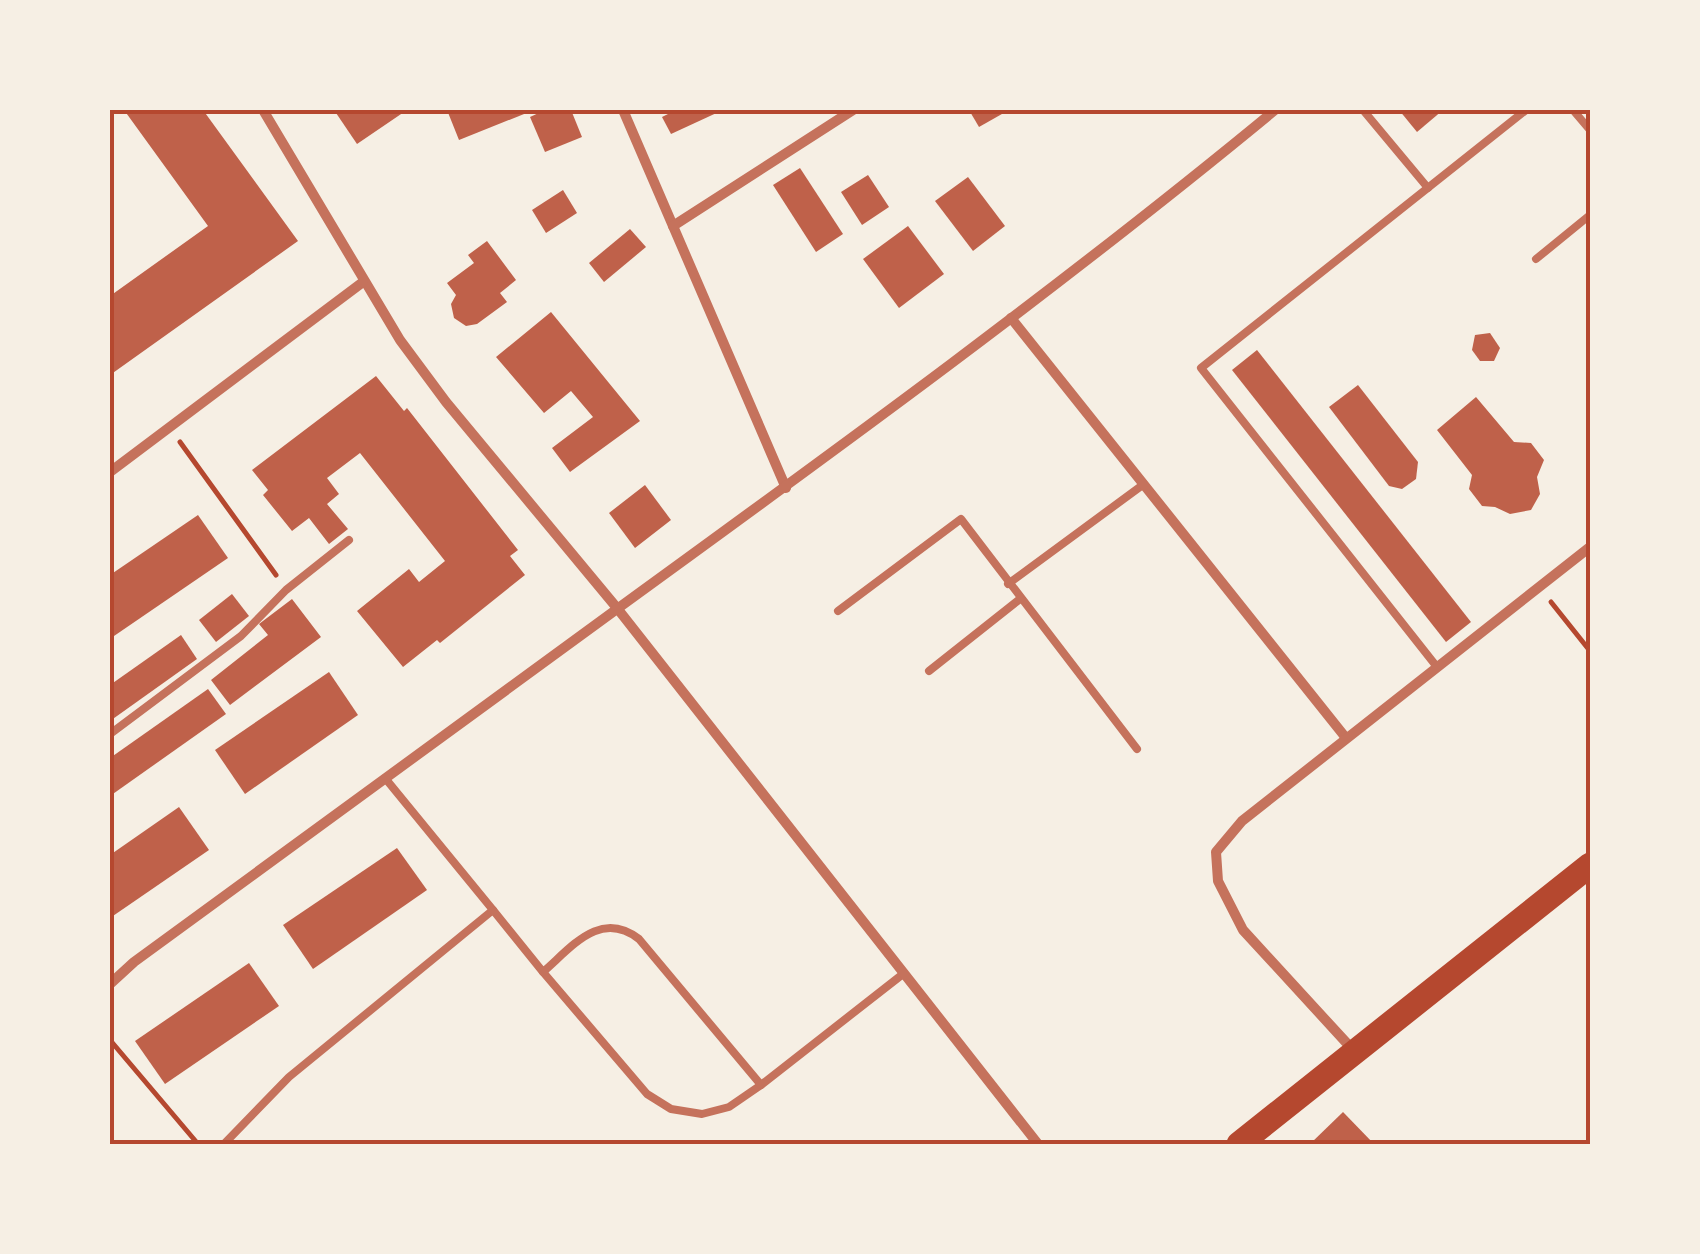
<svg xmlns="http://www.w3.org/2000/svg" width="1700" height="1254" viewBox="0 0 1700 1254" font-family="'IBM Plex Sans',sans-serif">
  <rect width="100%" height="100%" fill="#f6efe4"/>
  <g fill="#bf614a">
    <path d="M124 110H203L298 241 110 375V296L208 226Z"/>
    <path d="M334 110H407L357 144Z"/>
    <path d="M447 110H534L459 140Z"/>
    <path d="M545 110H571L582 137 545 152 530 117Z"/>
    <path d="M676 110H723L671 134 662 117Z"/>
    <path d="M969 110H1009L979 127Z"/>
    <path d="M1399 110H1443L1417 132Z"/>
    <path d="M800 168 843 234 816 252 773 185Z"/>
    <path d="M868 175 889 207 862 225 841 192Z"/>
    <path d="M968 177 1005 226 973 251 935 201Z"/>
    <path d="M563 190 577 213 546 233 532 210Z"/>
    <path d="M908 226 944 274 899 308 863 259Z"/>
    <path d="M630 229 646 247 604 282 589 263Z"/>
    <path d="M487 241 516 280 500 293 507 302 477 324 466 326 454 318 451 304 456 295 447 283 474 263 468 255Z"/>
    <path d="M551 312 640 421 570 472 552 448 593 417 571 391 544 413 496 357Z"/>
    <path d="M1490 333 1500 348 1494 361H1480L1472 350 1475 335Z"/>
    <path d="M1257 350 1471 622 1446 642 1232 370Z"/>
    <path d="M376 376 404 411 407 408 518 550 510 556 525 575 440 643 437 640 403 667 357 611 409 569 419 582 445 561 360 453 327 478 339 494 327 504 348 529 329 544 309 518 292 531 263 495 268 490 252 470Z"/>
    <path d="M1358 385 1418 462 1416 479 1402 489 1389 486 1329 407Z"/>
    <path d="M1476 397 1514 442 1531 443 1544 460 1537 477 1540 494 1531 510 1510 514 1495 507 1482 506 1469 489 1472 475 1437 430Z"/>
    <path d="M645 485 671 520 635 548 609 513Z"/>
    <path d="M198 515 228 558 114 636 110 631V575Z"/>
    <path d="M232 594 249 616 216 642 199 620Z"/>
    <path d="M292 599 321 637 230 705 211 680 268 635 259 624Z"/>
    <path d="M181 635 197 659 110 721V685Z"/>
    <path d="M329 672 358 715 245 794 215 750Z"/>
    <path d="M208 689 226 714 110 796V758Z"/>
    <path d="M179 807 209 850 110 918V855Z"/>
    <path d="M397 848 427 890 313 969 283 925Z"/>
    <path d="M249 963 279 1006 165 1084 135 1041Z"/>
    <path d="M1343 1112 1374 1144H1310Z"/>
  </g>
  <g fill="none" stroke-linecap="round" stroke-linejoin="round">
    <g stroke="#b5482f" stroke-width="5">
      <path d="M180 442 276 575"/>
      <path d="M1551 602 1590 651"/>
      <path d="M110 1040 198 1144"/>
    </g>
    <g stroke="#c5725c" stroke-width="8">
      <path d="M1363 110 1428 188"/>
      <path d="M1573 110 1590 130"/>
      <path d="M1536 259 1590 215"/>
      <path d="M1008 584 1144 484"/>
      <path d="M838 611 961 519 1137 749"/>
      <path d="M1437 667 1201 368 1526 110"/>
      <path d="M929 671 1020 599"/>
      <path d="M110 734 241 636 286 590 349 540"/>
      <path d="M385 778 493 910"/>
      <path d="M543 972 647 1094 671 1109 702 1114 729 1107 761 1085"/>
      <path d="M224 1144 289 1077 493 910 543 972C572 947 600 909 639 939L761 1085 903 974"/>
    </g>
    <g stroke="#c5725c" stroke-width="10">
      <path d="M263 110 400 340 446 402 617 608 1038 1144"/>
      <path d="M623 110 786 488"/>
      <path d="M673 226 853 110"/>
      <path d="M1011 318 1346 738"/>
      <path d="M110 472 363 282"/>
      <path d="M110 984 134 962C296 845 456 726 617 609 840 447 1063 285 1275 110"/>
      <path d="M1354 1051 1243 930 1218 881 1216 852 1242 821 1590 547"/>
    </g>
    <path stroke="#b5482f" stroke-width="25" d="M1239 1144 1590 865"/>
  </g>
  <rect width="1700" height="1254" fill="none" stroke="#f6efe4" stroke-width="225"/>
  <rect x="112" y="112" width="1476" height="1030" fill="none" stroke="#b5482f" stroke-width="4"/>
</svg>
